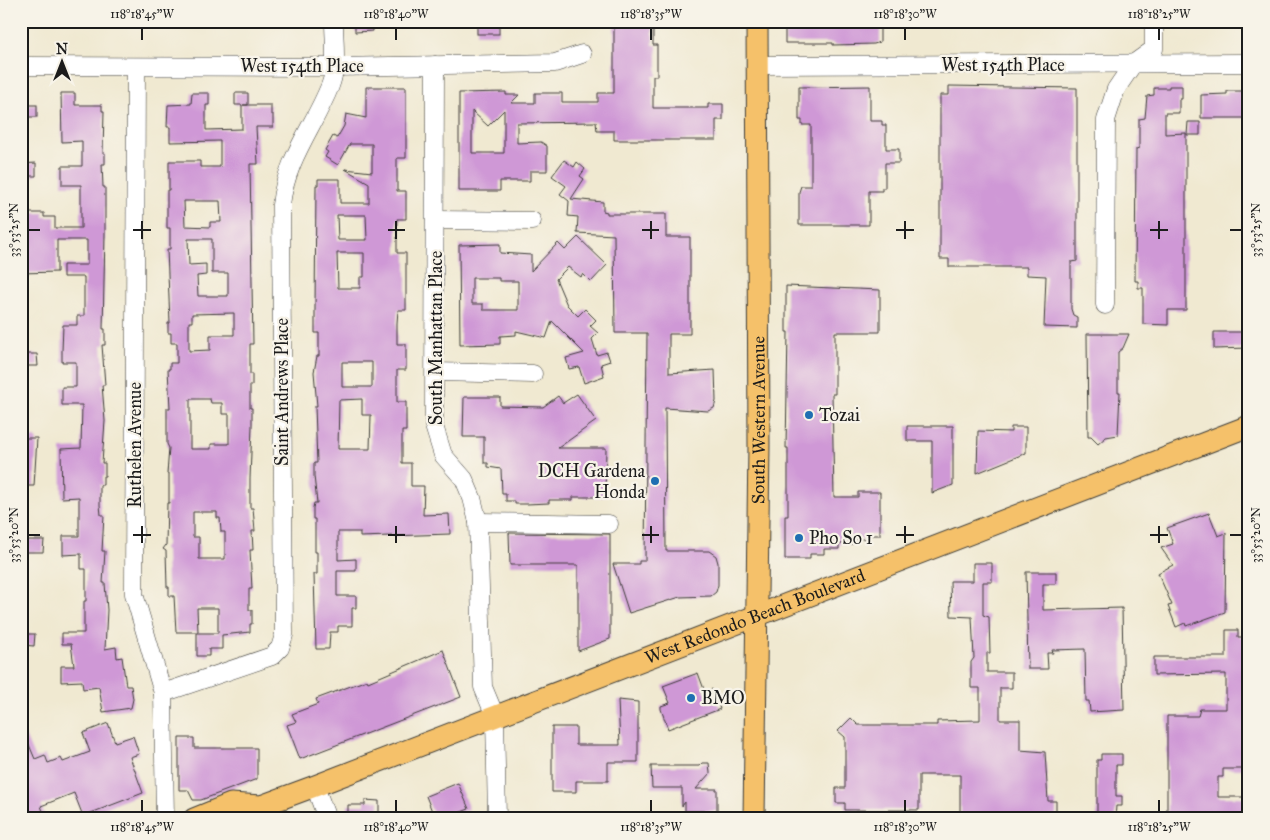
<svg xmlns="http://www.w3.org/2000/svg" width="1270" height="840" viewBox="0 0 1270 840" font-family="'IM FELL Great Primer',serif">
  <rect width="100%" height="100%" fill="#f7f3e8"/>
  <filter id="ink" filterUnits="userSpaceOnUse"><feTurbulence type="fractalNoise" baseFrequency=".02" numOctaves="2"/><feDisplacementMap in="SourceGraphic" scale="10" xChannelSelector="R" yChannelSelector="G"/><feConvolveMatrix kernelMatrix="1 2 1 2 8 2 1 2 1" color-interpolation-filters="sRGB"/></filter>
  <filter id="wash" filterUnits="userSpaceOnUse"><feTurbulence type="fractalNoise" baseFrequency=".0096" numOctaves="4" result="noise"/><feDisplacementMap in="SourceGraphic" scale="20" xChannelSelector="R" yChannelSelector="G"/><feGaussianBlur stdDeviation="1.12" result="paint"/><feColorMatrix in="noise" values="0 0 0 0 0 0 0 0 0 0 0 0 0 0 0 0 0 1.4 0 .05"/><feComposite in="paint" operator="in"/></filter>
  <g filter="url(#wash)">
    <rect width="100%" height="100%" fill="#f0e9d1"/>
    <g id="blocks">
      <g fill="#cf98d6" fill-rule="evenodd">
        <path d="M355 21H373V31L355 32Z"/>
        <rect x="477" y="21" width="22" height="13"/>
        <path d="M785 21H880V42L874 44 833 45V43H785Z"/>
        <path d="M619 22H645V26H653V45H657V76H653V108H708V104H723V120H716V140H614V131H597L596 122 517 123V143L541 142 547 146V171H530V181H500V191H459V93L506 92V95H519L511 103H535V93H562V102H598V93H614V26H619ZM504 110V153H472V111L488 126Z"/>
        <path d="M870 86V121H882V125H886V149H899V163H885V188H882V191H869V225H799V192L801 186H811V125H802V120H799V87Z"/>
        <path d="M949 86 1077 88V261L1071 262V309L1073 315 1077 317V328L1044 327 1046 276 1027 275V267H949V259H940V95H949Z"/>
        <path d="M1169 86H1182V99H1179V113H1165V134L1186 133V310H1168V325L1143 324V288H1138V281H1135L1136 149 1139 148V119L1145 118 1147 96 1154 95V88H1169Z"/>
        <path d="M366 87H406V158H397V191H406V219H397V253H406V310H398L397 323V344H406V370H397V402H406V431H402V463H411V486H424L423 515 449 514 450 534 360 537V532H338V560L356 559V571H337V596H356V608H352V626H338V632H330L329 649H316L314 574H317V552H315V519H313V508L314 503H317L314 476V463H317L315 406H317L314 372 317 356H319V333H315V312L316 185H318V179H340V203H369V183L345 169 372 172V144H350L338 165 325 157 328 152 325 150 333 136 337 138 344 126 346 114 366 118ZM337 215H366L367 240H338ZM337 253H364V277H360V288H338ZM342 362H372V387H342ZM362 399V415H371L370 449H338L339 400Z"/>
        <path d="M1227 91H1249V118H1201V95L1227 94Z"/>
        <path d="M61 93H75V105H102V111H104L103 153H105V164H102L103 187H105V234L103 329H105V345H102L105 385H102L105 421 102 463H105V476H103V485H100V505L101 515H104L102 551H105L103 583H105L107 610 105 649 116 647 117 658 122 657 126 686H131L133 699 131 708 103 712 99 687 83 689 82 681 61 682V666H74L71 644H62V633H84V601H86V569H81V554L63 555V536H79V497L62 498 61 449 81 448 82 405H62V387H76V362H62V351L63 325H77V316H84V277H63V265H87V240H57V272L21 273V213H44V217H55V228H81V185H62V166H82V141L62 142Z"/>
        <path d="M192 93H209V105H206V130L242 129V105H235V93H248V105H243H271V114H273V127H256L258 164H250L253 344H250V374H252V385H250V408H252V426L250 479V508H253L255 531H252L253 550H250L252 589H249V610H252V624H250V632L222 635V649H209V656H197V633H218V608H197L198 632H176L174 596H169V587H167L166 551 163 549 166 545 167 503H169V474H167L169 448 167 444V408H170L168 369H170V363H177V343H171V333H168V323H170L167 249H170V228H167V190H169V161H200V167H220V141L170 142V127H167L168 105 191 104ZM184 201H220L221 222H210V227L185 226ZM188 239H212V273H228V296H198L197 276 206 275V264L189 265ZM234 313V335H210V350L189 351V322H192V314ZM190 399H210L211 403H222V414H229V444H211V449H190ZM193 512H217V518H220L221 532H225V559H199V537H193Z"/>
        <rect x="24" y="105" width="13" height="12"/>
        <path d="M1188 122H1200V135H1187Z"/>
        <path d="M564 160 574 167 577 162 585 169 580 176 584 179 571 199 603 202V211L607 212V214H666V237H690V334H669V373L715 370 716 401 714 408 708 411 665 408 666 551H709L716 556 718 563V585L716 592 711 596 680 597 629 613 613 564H639V561H645L647 333H615L614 235 577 233 578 217 568 216 569 201 560 194 566 186 552 176Z"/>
        <path d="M36 163V176H21V164Z"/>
        <path d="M578 237 607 265 591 282 583 274 581 277 568 267 556 279 567 305 578 316 585 309 596 320 590 326 598 333 592 339 597 355 607 352 610 361 601 364 604 376 584 383 579 367 569 369 566 358 584 353 552 321 546 338 516 331V335L500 336V344L460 345 459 245 500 244V253L531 255V271L558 243 565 250ZM472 278H499V281H518V310H483V304H472Z"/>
        <path d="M786 286 880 290V332H835V394H832L834 497H858V492H880V535H868V539H853V544H839V549H824V554H810V559H785V516H788V448H786L788 332H786Z"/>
        <path d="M1214 332H1249V348L1214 349Z"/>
        <path d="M1087 334H1129L1123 348 1118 352V392H1120L1118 435 1106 437 1098 444 1091 437H1088Z"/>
        <path d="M24 354H37L38 366H24Z"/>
        <path d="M577 394 596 421 558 448H606L605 497H573V500H549V503L527 504H515V501H506V494H502L501 469 488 467V463H484V437H463L464 397H500V406L543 407 558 396 563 403Z"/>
        <path d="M907 426H953V485L932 493V441H907Z"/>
        <path d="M1011 427H1026V453L977 473 978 431 1011 432Z"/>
        <path d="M21 438H37L34 486H21Z"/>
        <path d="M1209 513 1218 536 1226 533 1225 612 1186 626 1185 623 1176 627 1168 606 1172 605 1158 573 1173 565 1161 548 1173 544 1167 528Z"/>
        <path d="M509 533 610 534V639L578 651V565H510Z"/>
        <path d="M24 540H44L43 552H24Z"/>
        <path d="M973 563H992V582H983V615L989 617 990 653H987V672H1012V688H1000V720H1020V750L1045 752 1048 801H1056V819H960V775H919V810H845V803H836V788H845V737L838 731 851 718 858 725H937V721L980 720V688H971V662L974 658 972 617 951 616 950 581H973Z"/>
        <path d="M1026 572H1056V584H1043V610L1122 608 1124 710 1090 712 1089 701H1086L1085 649 1052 650 1053 653H1047L1048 669H1028Z"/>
        <path d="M1226 630H1238V637H1248L1249 687H1246V713H1249V769H1223V777H1218V797H1248V819H1167V716H1198L1200 709H1226V674L1154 675V657H1226Z"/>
        <path d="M22 634H35L34 646 22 645Z"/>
        <path d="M443 650 461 697 300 759 287 725 296 722 292 714 318 704 316 699 367 680 368 682Z"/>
        <path d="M698 673 705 692 712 689 720 709 668 729 661 709V706L670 703 663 686Z"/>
        <path d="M618 700 638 702V762H608V781H576V792H552V727H576V745H620Z"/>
        <path d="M108 723 115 742 133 736 139 754 130 757 143 793 83 816 74 793 41 806 46 819H26L21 807V726L35 759 45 755 48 763 61 758 63 762 90 752 83 733Z"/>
        <path d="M179 738H194V748H257V779L201 800H193L188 790H179Z"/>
        <path d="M1101 754H1122V765H1116V796H1122V806H1116L1115 819H1097V760H1101Z"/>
        <path d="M702 763H709L710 773 696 789H717V811H685V802L682 806V788H652L651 766H699Z"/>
        <path d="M458 783 469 809 443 819H435L426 796Z"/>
        <path d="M365 800 379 801V819H348V805H365Z"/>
      </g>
    </g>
  </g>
  <g filter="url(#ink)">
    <use href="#blocks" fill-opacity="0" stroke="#3c3b37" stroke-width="1"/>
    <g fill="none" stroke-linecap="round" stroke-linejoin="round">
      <g stroke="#3c3b37" stroke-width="19">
        <g id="minor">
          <path d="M435 65 434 426 443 455 464 479 472 498 478 522 483 687 495 716 497 819"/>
          <path d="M757 65 1249 63"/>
          <path d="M21 66 334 67 555 63 582 54"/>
          <path d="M136 67 134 594 163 693 165 819"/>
          <path d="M435 220 532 221"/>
          <path d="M1105 305 1106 120 1116 89 1133 64 1154 49V21"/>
          <path d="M435 372 533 374"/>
          <path d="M478 522 609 524"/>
          <path d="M163 693 272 656 280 648 284 635 281 205C286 159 313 128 330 86 338 66 334 42 334 21"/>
          <path d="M315 786 327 819"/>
        </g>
      </g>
      <g stroke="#3c3b37" stroke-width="23">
        <g id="major">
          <path id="s1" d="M194 819 231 804 261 806 315 786 1249 426"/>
          <path id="s2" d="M754 819 759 446 757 21"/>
        </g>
      </g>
      <use href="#minor" stroke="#fff" stroke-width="18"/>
      <use href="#major" stroke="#f5c16b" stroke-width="21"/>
    </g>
  </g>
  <path fill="none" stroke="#1c1c1c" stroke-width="2" d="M142 28V40M396 28V40M651 28V40M905 28V40M1159 28V40M142 221V239M396 221V239M651 221V239M905 221V239M1159 221V239M28 230H40M133 230H151M388 230H405M642 230H659M896 230H914M1150 230H1168M1230 230H1242M142 526V543M396 526V543M651 526V543M905 526V543M1159 526V543M28 535H40M133 535H151M388 535H405M642 535H659M896 535H914M1150 535H1168M1230 535H1242M142 800V812M396 800V812M651 800V812M905 800V812M1159 800V812"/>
  <g fill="#1f6fb2" stroke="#f7f3e8" stroke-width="2">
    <circle cx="809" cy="415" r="5"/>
    <circle cx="655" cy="481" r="5"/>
    <circle cx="799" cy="538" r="5"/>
    <circle cx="691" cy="698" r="5"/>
  </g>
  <g text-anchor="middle" stroke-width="4.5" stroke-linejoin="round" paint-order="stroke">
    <g font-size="18" fill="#1c1c1c" stroke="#f7f3e8">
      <text x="1003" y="71">West 154th Place</text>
      <text x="302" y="72">West 154th Place</text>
      <text transform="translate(436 338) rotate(-90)" y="6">South Manhattan Place</text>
      <text transform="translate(282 392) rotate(-90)" y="6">Saint Andrews Place</text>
      <text dy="6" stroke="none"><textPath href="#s2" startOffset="399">South Western Avenue</textPath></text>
      <text transform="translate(135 445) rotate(-90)" y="6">Ruthelen Avenue</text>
      <text dy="6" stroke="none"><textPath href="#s1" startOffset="599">West Redondo Beach Boulevard</textPath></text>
    </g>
    <g font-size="18" fill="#1c1c1c" stroke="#f7f3e8" text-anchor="start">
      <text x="819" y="421">Tozai</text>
      <text x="645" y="477" text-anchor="end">DCH Gardena<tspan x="645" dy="21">Honda</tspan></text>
      <text x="809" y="544">Pho So 1</text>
      <text x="701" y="704">BMO</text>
    </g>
  </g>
  <rect width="1270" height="840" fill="none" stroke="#f7f3e8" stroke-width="55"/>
  <g transform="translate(62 62)" stroke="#f7f3e8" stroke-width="4" paint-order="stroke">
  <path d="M0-4L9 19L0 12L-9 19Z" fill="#1c1c1c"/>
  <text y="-8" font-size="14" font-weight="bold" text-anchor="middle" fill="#1c1c1c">N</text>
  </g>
  <rect x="28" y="28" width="1214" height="784" fill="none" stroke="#1c1c1c" stroke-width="2"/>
  <g font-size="12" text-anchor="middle" fill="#1c1c1c">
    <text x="142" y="18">118°18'45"W</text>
    <text x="396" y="18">118°18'40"W</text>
    <text x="651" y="18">118°18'35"W</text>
    <text x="905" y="18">118°18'30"W</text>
    <text x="1159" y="18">118°18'25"W</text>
    <text transform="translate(14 230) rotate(-90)" y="4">33°53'25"N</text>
    <text transform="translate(1256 230) rotate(-90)" y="4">33°53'25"N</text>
    <text transform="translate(14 535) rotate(-90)" y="4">33°53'20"N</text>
    <text transform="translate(1256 535) rotate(-90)" y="4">33°53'20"N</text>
    <text x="142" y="831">118°18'45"W</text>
    <text x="396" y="831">118°18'40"W</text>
    <text x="651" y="831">118°18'35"W</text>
    <text x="905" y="831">118°18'30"W</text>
    <text x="1159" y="831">118°18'25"W</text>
  </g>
</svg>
